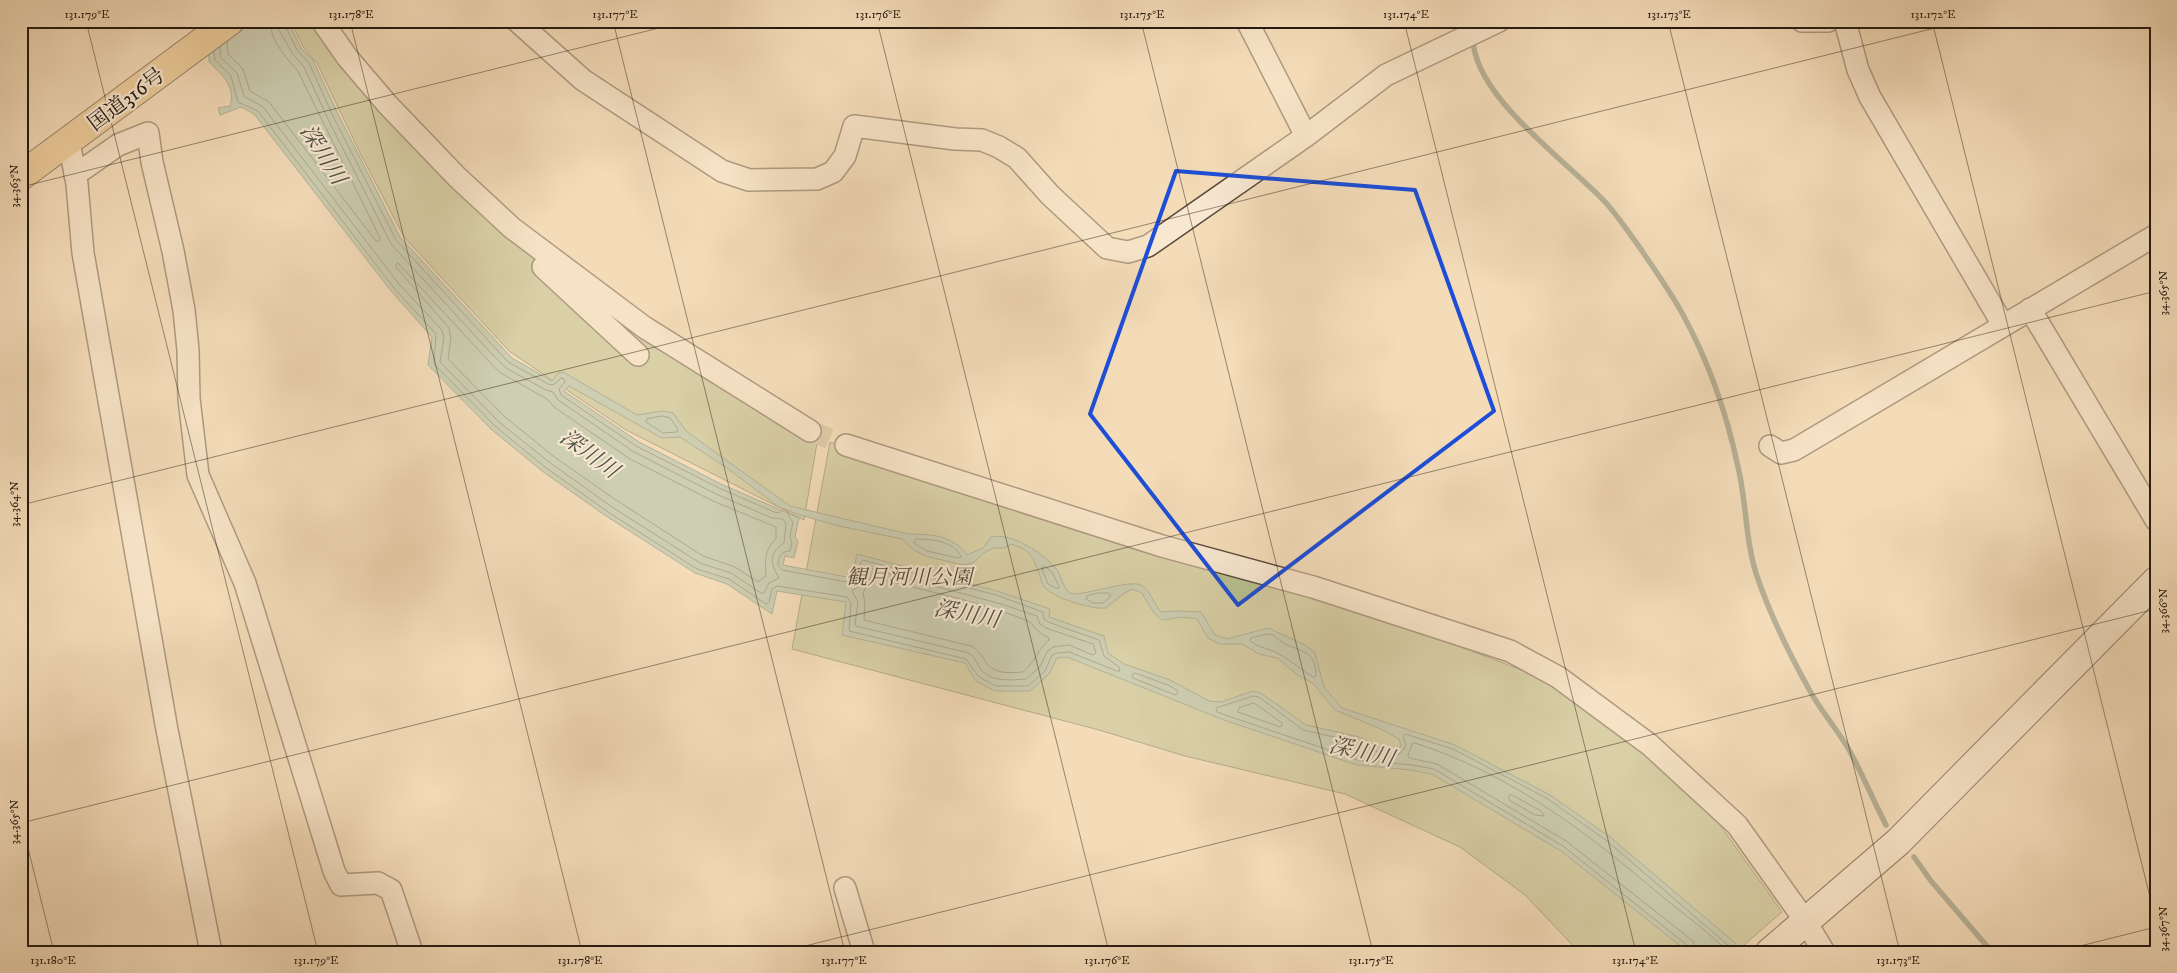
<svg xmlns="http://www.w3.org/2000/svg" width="2177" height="973" viewBox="0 0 2177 973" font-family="'IM FELL DW Pica','Noto Serif JP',serif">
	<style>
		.green { fill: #b8c191; stroke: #6e6d50 }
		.water { fill: #9dbca9; stroke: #6d7b6c; fill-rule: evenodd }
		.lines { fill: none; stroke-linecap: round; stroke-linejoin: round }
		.shore { stroke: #616a5c; stroke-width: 1 }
		.stream { stroke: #6d7b6c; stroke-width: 5.5 }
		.street-tunnel { stroke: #cbb597; stroke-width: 21; stroke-dasharray: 21 11; stroke-linecap: butt }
		.street-casing { stroke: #594a3a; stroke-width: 24 }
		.secondary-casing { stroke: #251910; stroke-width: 30 }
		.highway-casing { stroke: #251910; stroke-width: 30 }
		.street { stroke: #f8e8d2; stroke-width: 21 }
		.secondary { stroke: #f8e8d2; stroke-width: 28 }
		.highway { stroke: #eabe7c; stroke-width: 28 }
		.marked { fill: none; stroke: #1d4ed8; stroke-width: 4; stroke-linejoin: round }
		.ticks { fill: none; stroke: #251910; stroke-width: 1; stroke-opacity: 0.45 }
		.labels { text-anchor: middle; stroke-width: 4.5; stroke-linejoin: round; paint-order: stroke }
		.street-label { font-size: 21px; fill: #251910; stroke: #f8e8d2 }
		.park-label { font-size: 21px; font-style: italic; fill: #514b37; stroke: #f8e8d2 }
		.water-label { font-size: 22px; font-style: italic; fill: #4f5246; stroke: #f8e8d2 }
		.neatline { fill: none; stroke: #251910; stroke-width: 2 }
		.ticks-label { font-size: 12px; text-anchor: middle; fill: #251910 }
	</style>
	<rect width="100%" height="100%" fill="#f4dcb9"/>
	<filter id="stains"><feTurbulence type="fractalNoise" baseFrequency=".004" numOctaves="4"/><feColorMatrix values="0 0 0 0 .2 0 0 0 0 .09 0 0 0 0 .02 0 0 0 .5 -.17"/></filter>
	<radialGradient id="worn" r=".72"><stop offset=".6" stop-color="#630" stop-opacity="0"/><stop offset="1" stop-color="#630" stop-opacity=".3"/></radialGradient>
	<path class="green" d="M290 21H312L506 231 818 437 804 520 626 430 509 351 404 237 360 153 317 63 304 48Z
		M830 442 972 491 1351 605 1537 676 1646 753 1720 825 1782 912 1736 952H1579L1525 895 1460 847 1345 794 1185 756 1099 730 792 649Z"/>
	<path class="water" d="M207 21H288L301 48 313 60 338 114 400 237 512 358 552 381 558 373 563 372 637 415 663 411 673 413 686 431 790 506 908 534C931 534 952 535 967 555L983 548 991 537C1011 532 1045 554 1057 570 1062 577 1062 587 1070 593 1078 598 1129 579 1141 585 1151 591 1154 604 1161 612L1178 611 1201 612 1215 635 1227 639 1268 628 1305 645 1315 653 1324 687 1342 708 1455 745 1550 795 1610 837 1734 942 1742 952H1688L1561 851 1432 774 1411 770 1357 765 1224 720 1067 657 1057 658 1049 674 1030 691H995L976 681 965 663 842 635 846 602 777 591 772 614 727 584 695 573 606 516 542 471 492 430 428 365 432 337 391 291 254 114 241 107 220 115 218 108 230 106C236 86 222 75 209 62ZM569 386 662 438 680 437 727 468 779 507 800 515 839 526 902 539 914 550 925 556 963 565 973 563 985 552 994 548H1005L1011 544C1032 551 1032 556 1040 576 1041 580 1042 584 1044 587 1053 598 1093 610 1106 608L1123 594 1132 589 1142 593C1167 638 1160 611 1197 619L1208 638 1219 644H1242L1259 654 1277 658 1299 676 1313 683 1335 710 1381 729 1399 739 1401 746 1397 750 1389 752 1359 737 1306 725 1261 693 1253 691 1221 702 1209 701 1170 680 1124 664 1108 653 1104 636 1049 617 1050 609 997 591 857 554 852 578 783 565 785 556 794 558 798 541 795 537 799 518 721 484 639 442 564 391Z"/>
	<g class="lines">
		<path class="shore" d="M227 42 228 54 243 69 250 91 269 102 376 241H379L380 238 298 71C286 58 270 40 270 21
			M220 47V57L237 73 244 96 263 107 399 284 442 330 444 338 440 362 499 422 549 462 612 507 700 563 731 573 761 593H764L769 583 779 578C770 562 768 555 784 543L786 524 783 519 772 518 716 494 634 452 558 400 553 392 546 390 506 368 489 351 391 244 328 119 304 67 292 53 278 28 277 21
			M214 52 215 60 231 76 238 102 258 111 394 288 436 334 434 364 495 426 545 467 608 512 697 569 729 579 766 604 769 602 772 589 777 586 847 597 851 603 849 631 966 659 979 677 996 686H1028L1045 671 1052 655 1057 653 1069 652 1117 671H1120L1119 667 1104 656 1099 640 1048 622 1044 619 1043 612 996 595 863 560 861 562 856 580 852 583 782 570 778 565C779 555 780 552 790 551L792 543 790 537 793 522 789 517 787 511 784 509 779 513 774 512 719 488 636 446 561 395 559 389 565 382 564 379 561 378 555 384 550 385 508 362 396 240 333 116 309 63 297 50 283 21
			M398 263 499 372 547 399 554 407 630 459 713 501 776 527V539C764 550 765 561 766 576L758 582 735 567 703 556 616 500 553 456 504 416 448 359 451 338 449 328 396 267Z
			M662 416 670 418 678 429 677 432 663 433 646 422 647 419Z
			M916 539C931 539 955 541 961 557L958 558 927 551 914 543Z
			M1044 566 1052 572 1059 586 1058 589 1048 584 1042 569Z
			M868 568 1001 604 1037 616 1040 624 1046 628 1093 644 1096 653 1093 655 1069 645 1053 647 1047 652 1040 667 1026 679C1013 680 993 682 983 672 977 666 976 657 969 653L856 626 855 624 858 602 852 591 861 584 865 570Z
			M874 577C925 591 979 601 1028 621 1034 624 1035 632 1048 637L1049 640C1037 650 1036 661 1023 672 1012 673 995 674 988 665 982 658 980 650 971 646L864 620 865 603 863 593 871 578Z
			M1098 593H1109L1111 596 1103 603H1093L1086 599 1087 596Z
			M1268 634C1275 634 1276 638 1282 642 1299 652 1316 649 1316 676L1313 677C1301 670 1291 660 1279 654 1269 648 1259 648 1250 641L1251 638Z
			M1135 673 1168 685 1177 690 1178 693 1175 695 1133 678 1132 675Z
			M1254 703 1282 723V726L1280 727 1238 712 1239 708Z
			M1512 795 1541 811 1544 816 1535 815 1509 800V796Z
			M1691 952 1688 946 1563 846 1434 769 1412 765 1358 760 1225 715 1217 712 1216 708 1253 696 1259 697 1303 730 1357 742 1388 757 1399 754 1404 749 1406 745 1403 736 1405 734 1453 749 1548 799 1607 841 1736 952
			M1697 952 1693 941 1566 841 1437 764 1409 758 1408 755 1412 744 1415 743C1511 774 1588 833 1664 898 1685 915 1709 932 1728 952"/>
		<path class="stream" d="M1473 38C1473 97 1570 163 1607 204 1619 218 1630 234 1640 248 1654 269 1670 291 1682 313 1708 360 1727 415 1738 467 1747 504 1745 543 1758 579 1771 617 1790 655 1810 691 1821 711 1836 728 1848 748 1862 773 1873 800 1886 825
			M1914 857 1931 881 1992 952"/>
		<path class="street-tunnel" d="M810 431 846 445"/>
		<defs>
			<path id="street" d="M322 21 347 57 388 105 457 177 512 228 644 327 810 431
				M517 21 583 80 722 171 749 180 817 179 833 172 845 156 854 126 955 139 982 140 999 147 1017 158 1050 195 1107 248 1128 252 1148 246 1306 136 1386 75 1499 21
				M1247 21 1306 136
				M1802 21H1828
				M1845 21 1858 70 1870 97 2003 325
				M69 142 77 184 83 253 167 730 211 952
				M75 175 118 145 148 133 152 162 173 251 184 310 188 350 189 399 198 475 245 583 334 871 341 885 378 883 391 890 412 952
				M543 267 638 355
				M2030 309 2156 520
				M846 445 1162 546 1313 587 1510 651 1558 677 1650 745 1737 825 1806 922 1824 952
				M1770 446 1781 453 1794 450 2156 235
				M845 888 864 952"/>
			<path id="secondary" d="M1770 952 1898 842 2156 581"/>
			<path id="highway" d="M21 176 230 21"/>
		</defs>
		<use href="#street" class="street-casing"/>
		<use href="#secondary" class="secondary-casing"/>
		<use href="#highway" class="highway-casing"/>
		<use href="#street" class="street"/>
		<use href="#secondary" class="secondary"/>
		<use href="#highway" class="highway"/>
	</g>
	<path d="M0 0H2177V973H0ZM1176 171 1415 190 1494 411 1238 605 1090 414Z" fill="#f4dcb9" fill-opacity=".55" fill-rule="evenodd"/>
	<path class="marked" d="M1176 171 1415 190 1494 411 1238 605 1090 414Z"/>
	<path class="ticks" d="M86 21 318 952M350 21 582 952M613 21 845 952M877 21 1109 952M1141 21 1373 952M1404 21 1636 952M1668 21 1900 952M1932 21 2156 921M21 187 687 21M21 505 1963 21M21 820 54 952M21 823 2156 291M781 952 2156 609M2056 952 2156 927"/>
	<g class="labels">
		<g class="street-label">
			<text transform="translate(126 99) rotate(-37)" y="7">国道316号</text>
		</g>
		<g class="park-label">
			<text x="909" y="584">観月河川公園</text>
		</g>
		<g class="water-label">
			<text transform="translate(324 154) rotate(58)" y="8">深川川</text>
			<text transform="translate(590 453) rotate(36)" y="8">深川川</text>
			<text transform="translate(967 613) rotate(11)" y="8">深川川</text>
			<text transform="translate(1362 751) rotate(13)" y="8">深川川</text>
		</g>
	</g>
	<rect width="2177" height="973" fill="none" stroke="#f4dcb9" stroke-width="55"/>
	<rect x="28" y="28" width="2122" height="918" class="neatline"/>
	<g class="ticks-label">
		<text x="87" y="18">131.179°E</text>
		<text x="351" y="18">131.178°E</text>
		<text x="615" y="18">131.177°E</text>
		<text x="878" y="18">131.176°E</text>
		<text x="1142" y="18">131.175°E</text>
		<text x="1406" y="18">131.174°E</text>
		<text x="1669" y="18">131.173°E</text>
		<text x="1933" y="18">131.172°E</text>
		<text transform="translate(14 186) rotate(-90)" y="4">34.363°N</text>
		<text transform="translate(2163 293) rotate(-90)" y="4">34.365°N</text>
		<text transform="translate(14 504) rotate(-90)" y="4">34.364°N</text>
		<text transform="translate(2163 611) rotate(-90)" y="4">34.366°N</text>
		<text transform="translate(14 822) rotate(-90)" y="4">34.365°N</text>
		<text transform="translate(2163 929) rotate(-90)" y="4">34.367°N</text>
		<text x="53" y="964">131.180°E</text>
		<text x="316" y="964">131.179°E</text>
		<text x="580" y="964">131.178°E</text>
		<text x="844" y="964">131.177°E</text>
		<text x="1107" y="964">131.176°E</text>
		<text x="1371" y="964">131.175°E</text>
		<text x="1635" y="964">131.174°E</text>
		<text x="1898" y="964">131.173°E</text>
	</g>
	<rect width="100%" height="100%" filter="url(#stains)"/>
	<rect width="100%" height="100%" fill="url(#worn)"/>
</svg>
